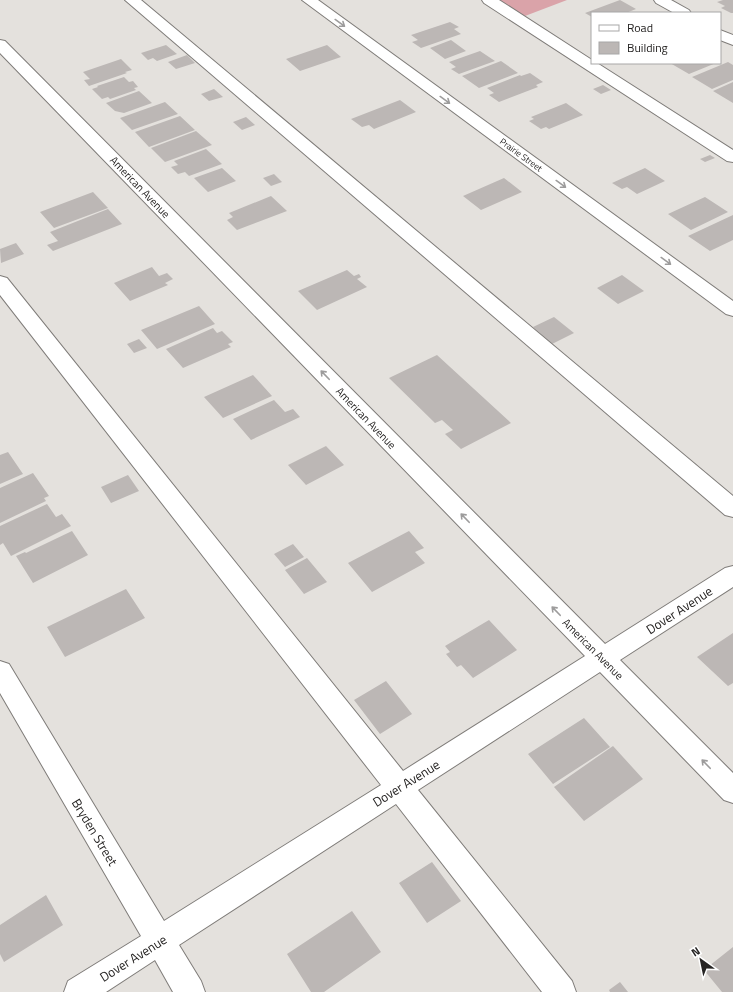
<svg xmlns="http://www.w3.org/2000/svg" width="733" height="992" viewBox="0 0 733 992" font-family="'Titillium Web',sans-serif">
	<style>
		.green { fill: #daa3a9 }
		.building { fill: #bcb7b5 }
		.lines { fill: none; stroke-linecap: round; stroke-linejoin: round }
		.minor-casing { stroke: #7f7c79; stroke-width: 2 }
		.minor { fill: #fff; fill-rule: evenodd }
		.oneway { stroke: #9d9c9c }
		.labels { text-anchor: middle; stroke-width: 4; stroke-linejoin: round; paint-order: stroke }
		.far-street-label { font-size: 9px; fill: #252322; stroke: #fff }
		.street-label { font-size: 11px; fill: #252322; stroke: #fff }
		.near-street-label { font-size: 13px; fill: #252322; stroke: #fff }
	</style>
	<rect width="100%" height="100%" fill="#e4e1dd"/>
	<path class="green" d="M499 0H567L525 16Z"/>
	<path class="building" d="M620 0 636 9 626 13H592V17L585 13Z
		M723 0H733V13H731L721 8 725 6 717 2Z
		M450 22 459 27 454 29 461 34 421 48 412 42 418 40 411 35Z
		M451 40 466 51 445 59 430 48Z
		M166 45 177 54 157 61 153 58 148 60 141 53Z
		M327 45 341 57 300 71 286 59Z
		M480 51 495 61 459 74 451 69 456 67 449 62Z
		M187 55 195 63 176 69 168 62Z
		M121 59 132 70 125 72 127 73 89 86 84 80 90 79 83 72Z
		M501 61 518 73 479 88 462 76Z
		M728 62 733 65V80L712 89 692 77Z
		M670 63H716L689 74Z
		M530 73 543 82 536 85 538 87 499 102 489 95 494 93 487 88 520 75 521 76Z
		M124 77 129 82 133 81 138 87 134 88 136 90 110 99 108 97 102 99 92 89 98 87 97 86Z
		M733 82V103L713 91Z
		M603 85 611 90 601 94 593 89Z
		M214 89 223 97 209 101 201 94Z
		M139 91 152 103 124 113 115 111 106 103Z
		M400 100 416 112 374 129 369 125 362 127 351 119Z
		M165 102 178 114 132 130 120 118Z
		M566 103 583 115 549 129 546 127 541 129 529 121 534 119 531 117Z
		M180 116 195 130 149 147 135 132Z
		M246 117 255 125 242 130 233 122Z
		M196 131 212 145 165 162 151 148Z
		M206 149 222 164 189 176 185 172 178 174 171 167 178 165 174 161Z
		M710 155 715 158 705 162 700 159Z
		M222 168 236 181 208 192 194 178Z
		M645 168 665 181 637 194 627 187 622 189 612 183Z
		M274 174 282 182 271 186 263 178Z
		M504 178 522 192 481 210 463 196Z
		M93 192 108 208 54 228 40 212Z
		M271 196 287 211 237 230 227 220 233 217 229 213Z
		M705 197 728 212 691 230 668 214Z
		M108 209 122 224 53 251 47 245 58 241 50 232Z
		M733 215V240L710 251 688 236Z
		M16 243 24 254 1 263 0 249Z
		M152 267 159 276 167 273 173 279 165 283 168 285 130 301 114 283Z
		M347 270 354 276 359 274 361 277 357 279 367 287 317 310 298 291Z
		M622 275 644 291 618 304 597 288Z
		M199 306 215 324 157 349 141 330Z
		M554 317 574 333 552 344 533 327Z
		M213 328 217 333 222 331 233 342 228 344 231 347 183 368 166 349Z
		M139 339 147 348 134 353 127 344Z
		M437 355 511 423 461 449 445 434 453 430 442 420 435 423 389 378Z
		M253 375 272 396 223 418 204 397Z
		M274 400 285 412 293 409 300 417 251 440 233 419Z
		M326 446 344 465 306 485 288 465Z
		M8 452 23 474 0 484V455Z
		M33 473 49 496 44 498 46 501 0 523V488Z
		M128 475 139 491 111 503 101 487Z
		M47 504 56 517 62 514 71 526 11 556 3 543 0 545V526Z
		M72 531 88 555 33 583 16 556 25 552 26 553Z
		M409 531 424 548 415 552 425 563 372 592 348 563Z
		M293 544 304 557 285 567 274 554Z
		M307 558 327 582 304 594 285 570Z
		M126 589 145 618 65 657 47 627Z
		M489 620 517 650 473 678 461 665 457 667 446 654 450 652 445 646Z
		M733 633V683L728 686 697 657Z
		M386 681 412 714 380 734 354 700Z
		M584 718 610 747 553 784 528 754Z
		M613 746 643 779 584 821 554 787Z
		M432 862 461 901 427 923 399 883Z
		M46 895 63 925 4 962 0 954V925Z
		M352 911 381 952 324 992H311L287 954Z
		M733 947V992H722L704 970Z
		M620 982 628 992H610L609 990Z"/>
	<g class="lines">
		<defs>
			<path id="minor" d="M125 0H141L733 496V517L725 515Z
				M302 0H318L733 301V316L726 314Z
				M482 0H499L592 60V63H597L733 150V162L727 161 484 3Z
				M654 0H671L689 10 691 13H674L656 3Z
				M720 30 733 35V45L720 40Z
				M0 40 5 41 605 644 725 568 733 566V587L620 660 733 773V803L724 800 600 672 418 790 572 981 576 992H542L396 804 179 945 201 981 205 992H173L155 960 106 992H64L68 981 141 936 0 693V661L9 664 164 921 381 785 0 295V276L7 278 403 771 585 656 0 53Z"/>
		</defs>
		<use href="#minor" class="minor-casing"/>
		<use href="#minor" class="minor"/>
	</g>
	<defs><path id="oneway-shaft" d="M-6 0H5M1.5-3L5.5 0L1.5 3" fill="none" stroke-width="1.6" stroke-linecap="round" stroke-linejoin="round"/></defs>
	<g class="oneway">
		<use href="#oneway-shaft" transform="translate(340 23) rotate(36)"/>
		<use href="#oneway-shaft" transform="translate(445 100) rotate(36)"/>
		<use href="#oneway-shaft" transform="translate(561 184) rotate(36)"/>
		<use href="#oneway-shaft" transform="translate(666 261) rotate(36)"/>
		<use href="#oneway-shaft" transform="translate(325 375) rotate(-134)"/>
		<use href="#oneway-shaft" transform="translate(465 518) rotate(-134)"/>
		<use href="#oneway-shaft" transform="translate(556 611) rotate(-134)"/>
		<use href="#oneway-shaft" transform="translate(706 764) rotate(-134)"/>
	</g>
	<g class="labels">
		<g class="far-street-label">
			<text transform="translate(521 155) rotate(36)" y="3">Prairie Street</text>
		</g>
		<g class="street-label">
			<text transform="translate(140 187) rotate(46)" y="4">American Avenue</text>
			<text transform="translate(366 418) rotate(46)" y="4">American Avenue</text>
			<text transform="translate(593 649) rotate(45)" y="4">American Avenue</text>
		</g>
		<g class="near-street-label">
			<text transform="translate(679 610) rotate(-33)" y="5">Dover Avenue</text>
			<text transform="translate(406 783) rotate(-32)" y="5">Dover Avenue</text>
			<text transform="translate(95 832) rotate(59)" y="5">Bryden Street</text>
			<text transform="translate(133 958) rotate(-32)" y="5">Dover Avenue</text>
		</g>
	</g>
	<rect x="591" y="12" width="130" height="52" fill="#ffffff" stroke="#a8a7a7"/>
	<rect x="599" y="25" width="20" height="6" fill="#ffffff" stroke="#a8a7a7"/>
	<text x="627" y="32" font-size="12" fill="#252322">Road</text>
	<rect x="599" y="42" width="20" height="12" fill="#bcb7b5" stroke="#a8a7a7"/>
	<text x="627" y="52" font-size="12" fill="#252322">Building</text>
	<g transform="translate(701 960) rotate(327)" stroke="#ffffff" stroke-width="3" paint-order="stroke">
	<path d="M0-3L7 15L0 10L-7 15Z" fill="#252322"/>
	<text y="-6" font-size="11" font-weight="bold" text-anchor="middle" fill="#252322">N</text>
	</g>
</svg>
